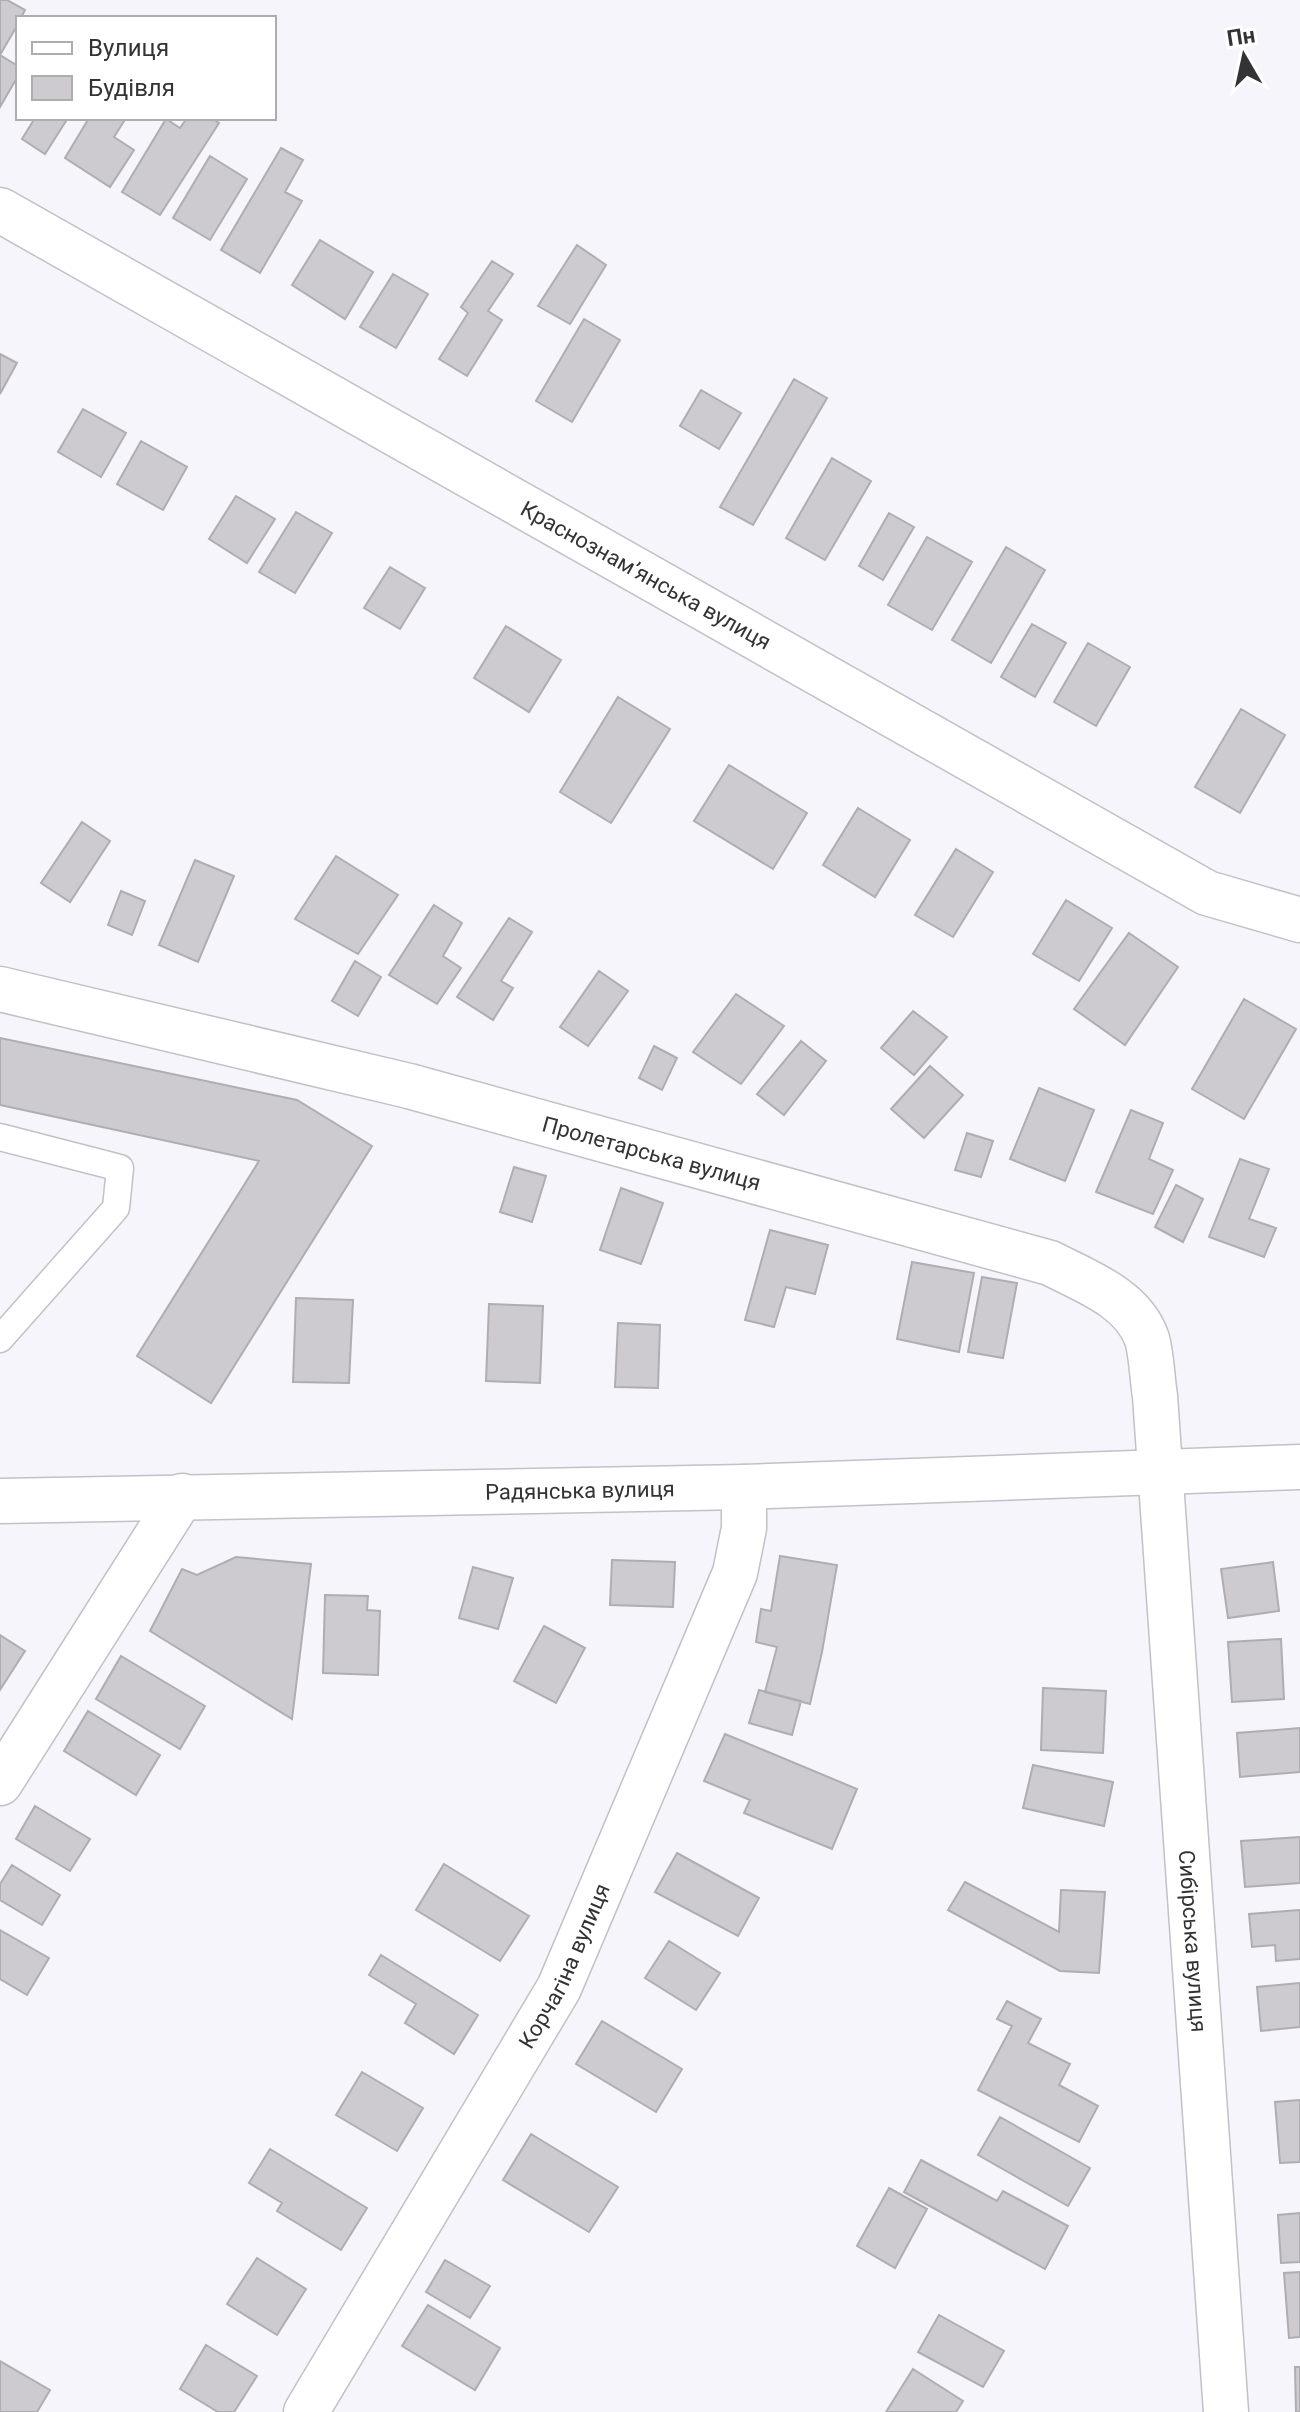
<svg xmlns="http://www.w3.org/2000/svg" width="1300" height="2412" viewBox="0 0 1300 2412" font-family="Roboto,sans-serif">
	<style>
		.building { fill: #cecbd0; stroke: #afadb2; stroke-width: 2 }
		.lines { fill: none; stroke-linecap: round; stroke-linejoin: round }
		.service-casing { stroke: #c1c1c7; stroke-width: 29 }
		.minor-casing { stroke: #c1c1c7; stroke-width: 47 }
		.tertiary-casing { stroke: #c1c1c7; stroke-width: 47 }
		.service { stroke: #fff; stroke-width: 26 }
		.minor { stroke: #fff; stroke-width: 44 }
		.tertiary { stroke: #fff; stroke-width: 44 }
		.labels { text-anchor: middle; stroke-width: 6; stroke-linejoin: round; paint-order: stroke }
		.street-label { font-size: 22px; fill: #333335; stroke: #fff }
	</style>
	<rect width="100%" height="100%" fill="#f5f5fb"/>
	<path class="building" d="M0 0H7L25 10 21 18H18V24L0 55 18 66V76L0 107Z
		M35 118H62L66 121 45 154 22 139Z
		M89 118H126L114 137 134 150 110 187 65 158Z
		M187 118H212L219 123 160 215 122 192 166 119 180 128Z
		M281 148 303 160 285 192 302 201 260 273 221 250Z
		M210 156 247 179 210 240 173 218Z
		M320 240 373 272 345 319 292 285Z
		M577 245 606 265 570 324 538 306Z
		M492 261 513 274 488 311 502 320 467 376 439 359 468 313 461 307Z
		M393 274 428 294 396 348 360 327Z
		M584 319 620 340 572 422 536 401Z
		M0 354 17 363 0 394Z
		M794 379 827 398 753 525 720 507Z
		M701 390 741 413 719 449 680 426Z
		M83 409 126 433 101 477 58 452Z
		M141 441 187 467 163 510 117 484Z
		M832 458 871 481 825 560 786 538Z
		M236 496 275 519 247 563 209 539Z
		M296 512 332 533 295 593 259 572Z
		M889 513 914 527 883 580 859 566Z
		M927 537 972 562 932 630 888 605Z
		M1006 547 1045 570 991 663 952 640Z
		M390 567 425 588 400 629 364 608Z
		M1032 624 1066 643 1035 697 1001 677Z
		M506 626 561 660 529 712 474 678Z
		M1088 643 1130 667 1096 726 1054 702Z
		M618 697 670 729 611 823 560 792Z
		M1241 709 1285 735 1240 813 1195 787Z
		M729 765 807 813 773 869 694 821Z
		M858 808 910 840 875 897 823 865Z
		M82 822 110 841 70 902 41 883Z
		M956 849 993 872 953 937 915 915Z
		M336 856 398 895 358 954 295 919Z
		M195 860 234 876 198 962 159 945Z
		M121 891 145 901 132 935 108 925Z
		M1066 900 1112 928 1079 981 1033 954Z
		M434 905 462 923 443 956 461 968 437 1004 389 975Z
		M509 918 532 932 501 981 513 988 493 1020 457 997Z
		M1129 933 1178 967 1125 1045 1074 1009Z
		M355 961 381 977 358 1016 332 1001Z
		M599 971 628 991 588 1046 560 1027Z
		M736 994 784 1026 741 1084 693 1052Z
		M1244 999 1296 1029 1244 1119 1192 1089Z
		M913 1011 947 1037 914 1075 881 1048Z
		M0 1038 297 1100 372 1146 211 1403 137 1356 259 1161 0 1105Z
		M801 1041 826 1061 784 1115 757 1094Z
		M654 1046 677 1058 662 1090 639 1078Z
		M930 1066 963 1095 924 1138 891 1109Z
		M1039 1088 1094 1110 1065 1181 1010 1159Z
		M1131 1110 1163 1123 1149 1159 1173 1170 1153 1214 1096 1192Z
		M967 1133 993 1141 981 1177 955 1170Z
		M1240 1159 1269 1169 1249 1219 1276 1228 1264 1257 1209 1237Z
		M514 1167 546 1176 532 1222 500 1212Z
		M1176 1185 1203 1199 1183 1242 1155 1227Z
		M621 1188 663 1203 641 1264 600 1250Z
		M770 1230 828 1245 815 1294 786 1287 774 1327 745 1320Z
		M912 1262 974 1273 959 1352 897 1339Z
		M982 1277 1017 1283 1003 1358 968 1352Z
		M296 1298 353 1300 349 1383 293 1382Z
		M489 1304 543 1306 540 1383 486 1381Z
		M618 1323 660 1325 658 1388 615 1387Z
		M780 1556 837 1565 822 1652 810 1704 765 1692 777 1647 756 1642 761 1609 771 1611Z
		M236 1557 311 1564 292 1719 150 1631 182 1569 197 1575Z
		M612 1560 675 1562 673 1607 610 1605Z
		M1273 1562 1279 1611 1228 1618 1221 1569Z
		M473 1567 513 1578 498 1629 459 1618Z
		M325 1595 368 1596 367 1610 380 1611 378 1675 323 1673Z
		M544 1626 585 1648 556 1703 514 1681Z
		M0 1635 25 1651 0 1690Z
		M1281 1639 1284 1699 1232 1702 1228 1642Z
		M121 1656 205 1706 180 1749 96 1699Z
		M1043 1688 1106 1691 1103 1753 1041 1750Z
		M759 1690 801 1701 792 1735 749 1723Z
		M88 1711 160 1755 136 1795 64 1751Z
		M1300 1728V1772L1240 1777 1237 1733Z
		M725 1734 857 1789 832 1849 744 1813 750 1800 704 1781Z
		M1033 1765 1113 1782 1104 1826 1023 1808Z
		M35 1806 90 1839 70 1871 16 1839Z
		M1300 1837V1883L1245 1887 1241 1841Z
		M677 1853 759 1898 738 1936 655 1892Z
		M444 1864 529 1916 500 1961 416 1910Z
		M12 1865 60 1895 42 1925 0 1900V1884Z
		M965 1882 1059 1932 1061 1890 1105 1892 1099 1973 1060 1971 948 1910Z
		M1300 1910V1959L1276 1961 1275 1945 1252 1947 1249 1914Z
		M0 1930 49 1958 27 1995 0 1979Z
		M669 1941 720 1973 696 2010 645 1978Z
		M381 1955 478 2015 454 2054 405 2023 416 2004 369 1975Z
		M1300 1983V2027L1261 2031 1257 1987Z
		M1007 2001 1041 2019 1028 2043 1070 2064 1059 2085 1098 2106 1079 2142 978 2090 1012 2026 997 2019Z
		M602 2021 682 2069 656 2112 576 2064Z
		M362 2072 423 2108 397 2151 336 2115Z
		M1300 2100V2162L1280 2163 1275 2102Z
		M1000 2117 1090 2168 1068 2206 978 2155Z
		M531 2134 618 2187 589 2232 503 2180Z
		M270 2149 367 2208 341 2250 277 2211 282 2203 249 2183Z
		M921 2160 997 2201 1003 2191 1068 2226 1045 2269 904 2192Z
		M889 2188 927 2209 895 2268 857 2246Z
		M1300 2213V2262L1281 2263 1278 2215Z
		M257 2258 306 2289 277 2335 227 2304Z
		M445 2260 490 2286 470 2318 426 2292Z
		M1300 2272V2337L1289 2338 1284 2273Z
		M428 2305 500 2348 475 2390 402 2346Z
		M939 2315 1004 2351 983 2387 918 2352Z
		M206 2345 257 2376 234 2412H218L180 2389Z
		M0 2361 50 2390 37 2412H0Z
		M1295 2367H1300V2412H1296Z
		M913 2369 963 2401 956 2412H886Z"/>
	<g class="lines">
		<defs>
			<path id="service" d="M0 1137 120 1168 116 1208 0 1339"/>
			<g id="minor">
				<path id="s1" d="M0 989 409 1086 1050 1263C1085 1281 1133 1298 1147 1339 1152 1357 1152 1378 1155 1396L1226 2412"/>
				<path id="s2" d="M306 2412 559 1988 735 1573 744 1528V1487"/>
			</g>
			<g id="tertiary">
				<path d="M0 210 1207 893 1300 920"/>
				<path id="s3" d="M0 1501 744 1487 1300 1467"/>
				<path d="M0 1783 182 1496"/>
			</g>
		</defs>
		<use href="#service" class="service-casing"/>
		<use href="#minor" class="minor-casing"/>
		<use href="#tertiary" class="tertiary-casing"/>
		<use href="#service" class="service"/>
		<use href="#minor" class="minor"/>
		<use href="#tertiary" class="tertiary"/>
	</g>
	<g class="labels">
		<g class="street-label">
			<text transform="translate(646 575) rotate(29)" y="8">Краснознамʼянська вулиця</text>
			<text dy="8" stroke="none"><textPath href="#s1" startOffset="672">Пролетарська вулиця</textPath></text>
			<text dy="8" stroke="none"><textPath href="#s3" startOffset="580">Радянська вулиця</textPath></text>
			<text dy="8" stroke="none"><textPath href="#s1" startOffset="1816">Сибірська вулиця</textPath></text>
			<text dy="8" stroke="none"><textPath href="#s2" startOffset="516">Корчагіна вулиця</textPath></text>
		</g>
	</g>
	<rect x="16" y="16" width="260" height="104" fill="#ffffff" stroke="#adadae" stroke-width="2"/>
	<rect x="32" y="42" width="40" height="12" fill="#ffffff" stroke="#adadae" stroke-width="2"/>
	<text x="88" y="56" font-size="24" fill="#333335">Вулиця</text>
	<rect x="32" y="76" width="40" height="24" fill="#cecbd0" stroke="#adadae" stroke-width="2"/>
	<text x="88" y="96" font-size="24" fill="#333335">Будівля</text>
	<g transform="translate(1244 56) rotate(351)" stroke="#ffffff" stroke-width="6" paint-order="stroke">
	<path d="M0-6L14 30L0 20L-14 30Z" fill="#333335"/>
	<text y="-12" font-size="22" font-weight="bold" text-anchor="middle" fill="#333335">Пн</text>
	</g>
</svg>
